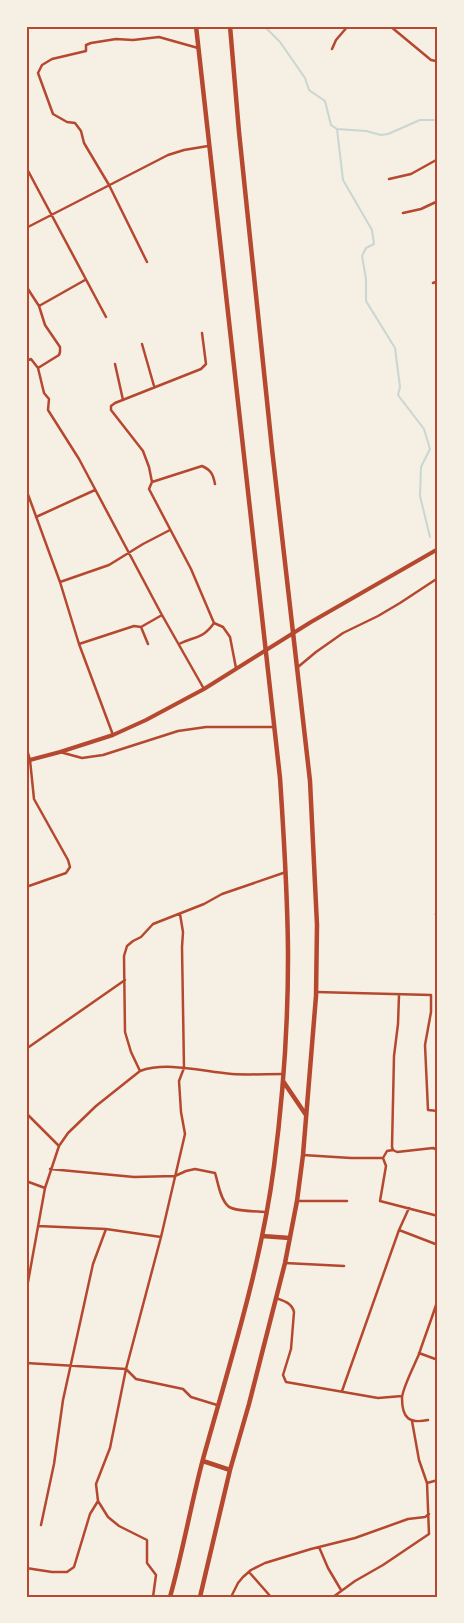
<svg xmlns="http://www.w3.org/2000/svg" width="464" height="1623" viewBox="0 0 464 1623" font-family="'Golos Text',sans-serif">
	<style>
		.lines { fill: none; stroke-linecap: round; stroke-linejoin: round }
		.stream { stroke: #c9d6d2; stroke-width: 2 }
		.minor { stroke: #b5482f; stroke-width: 2.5 }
		.secondary { stroke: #b5482f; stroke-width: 4 }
		.motorway { stroke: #b5482f; stroke-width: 4.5 }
		.neatline { fill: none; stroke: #b5482f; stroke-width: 2 }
	</style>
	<rect width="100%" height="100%" fill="#f6efe4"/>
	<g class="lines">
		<path class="stream" d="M264 26 280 42 305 78 309 90 325 101 331 125 337 129 366 131 381 135 388 134 420 120H438
			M337 129 343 180 372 230 374 244 366 248 362 256 366 279V301L395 348 400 387 398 395 424 429 430 449 421 467 420 496 430 537"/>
		<path class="minor" d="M390 26 431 60 436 61 438 59
			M332 49 336 40 348 26
			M26 167 106 317
			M389 179 411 174 438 159
			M403 213 421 209 438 201
			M26 228 168 155 184 150 208 146
			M147 262 109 185 84 143 81 131 75 123 67 122 53 114 38 73 42 65 52 59 86 51V45L91 43 116 39 133 40 159 37 198 48
			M433 283 438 281
			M26 286 39 306 45 325 60 347V352L59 355 38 368 31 359 26 361
			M39 306 85 280
			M202 333 206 364 201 369 115 403 111 406V410L143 451 149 467 152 482 149 489 191 569 214 623 223 627 230 637 236 668
			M142 344 154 386
			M115 364 123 400
			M38 368 44 393 49 399 48 410 79 459 163 617
			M152 482 202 466C211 470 213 474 215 484
			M26 489 60 582 79 644 113 735
			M36 517 95 490
			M60 582 109 565 143 544 170 530
			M141 627 148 644
			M79 644 134 626 141 627 162 615 204 689
			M179 644C195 636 203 639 214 623
			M298 667 316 652 343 633 378 616 400 603 438 578
			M26 746 30 760 34 799 68 860 70 867 66 873 26 887
			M60 752 82 758 103 755 178 731 206 727H273
			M436 914 438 916
			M316 992 431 995V1012L425 1045 428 1110 438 1111
			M26 1049 125 980
			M140 1071 131 1052 125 1032 124 956 127 946 133 941 141 937 153 924 204 904 222 894 286 872
			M26 1113 59 1146
			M393 1150 392 1147 394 1056 398 1024 399 995
			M303 1155 351 1158H383L387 1151 393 1150 397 1152 433 1148 438 1150
			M383 1158 386 1166 380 1201 438 1216
			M50 1169 134 1177 175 1176 186 1171 195 1169 215 1173C218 1182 220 1199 228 1206 234 1212 258 1211 267 1212
			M26 1181 45 1188
			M297 1201H347
			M38 1226 106 1229 161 1237
			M399 1230 438 1245
			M285 1263 344 1266
			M26 1293 45 1188 59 1146 68 1133 96 1106 140 1071C168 1061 204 1072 232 1074 249 1075 266 1074 283 1074
			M276 1298C284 1301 292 1303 294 1312L291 1349 283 1375 286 1382 378 1398 402 1396
			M419 1353 438 1360
			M26 1363 126 1369 136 1379 183 1389 191 1397 217 1405
			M342 1391 399 1230 409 1208
			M428 1420C409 1424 402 1418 402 1398 402 1389 415 1364 419 1354 425 1336 432 1318 438 1299
			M427 1483 438 1480
			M98 1501 108 1517 119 1526 147 1540V1563L156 1575 153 1597
			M41 1525 54 1464 63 1400 93 1264 106 1229
			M319 1547 328 1568 341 1590
			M26 1568 52 1572H67L74 1567 90 1514 98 1501 96 1484 110 1448 126 1369 161 1237 185 1134 181 1112 179 1081 184 1068 182 947 183 932 180 914
			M249 1572 271 1597
			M231 1597 238 1583 243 1577 251 1570 265 1563 311 1549 355 1538 408 1519 425 1517 429 1514
			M333 1597 355 1581 383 1565 429 1534 427 1483 419 1460 412 1421"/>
		<path class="secondary" d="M26 761 60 752 113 735 146 720 204 689 311 622 438 549"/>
		<path class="motorway" d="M283 1081 306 1115
			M262 1236 290 1238
			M203 1461 230 1470
			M170 1597C183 1551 191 1504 203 1459 230 1362 261 1266 274 1166 283 1097 288 1028 288 958 288 898 284 838 280 778L196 26
			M200 1597 230 1470 249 1404 285 1263 297 1201 303 1155 316 996 317 925 310 781 272 449 239 132 230 26"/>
	</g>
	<rect width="464" height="1623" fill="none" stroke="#f6efe4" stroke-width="55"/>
	<rect x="28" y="28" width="408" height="1568" class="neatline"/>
</svg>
